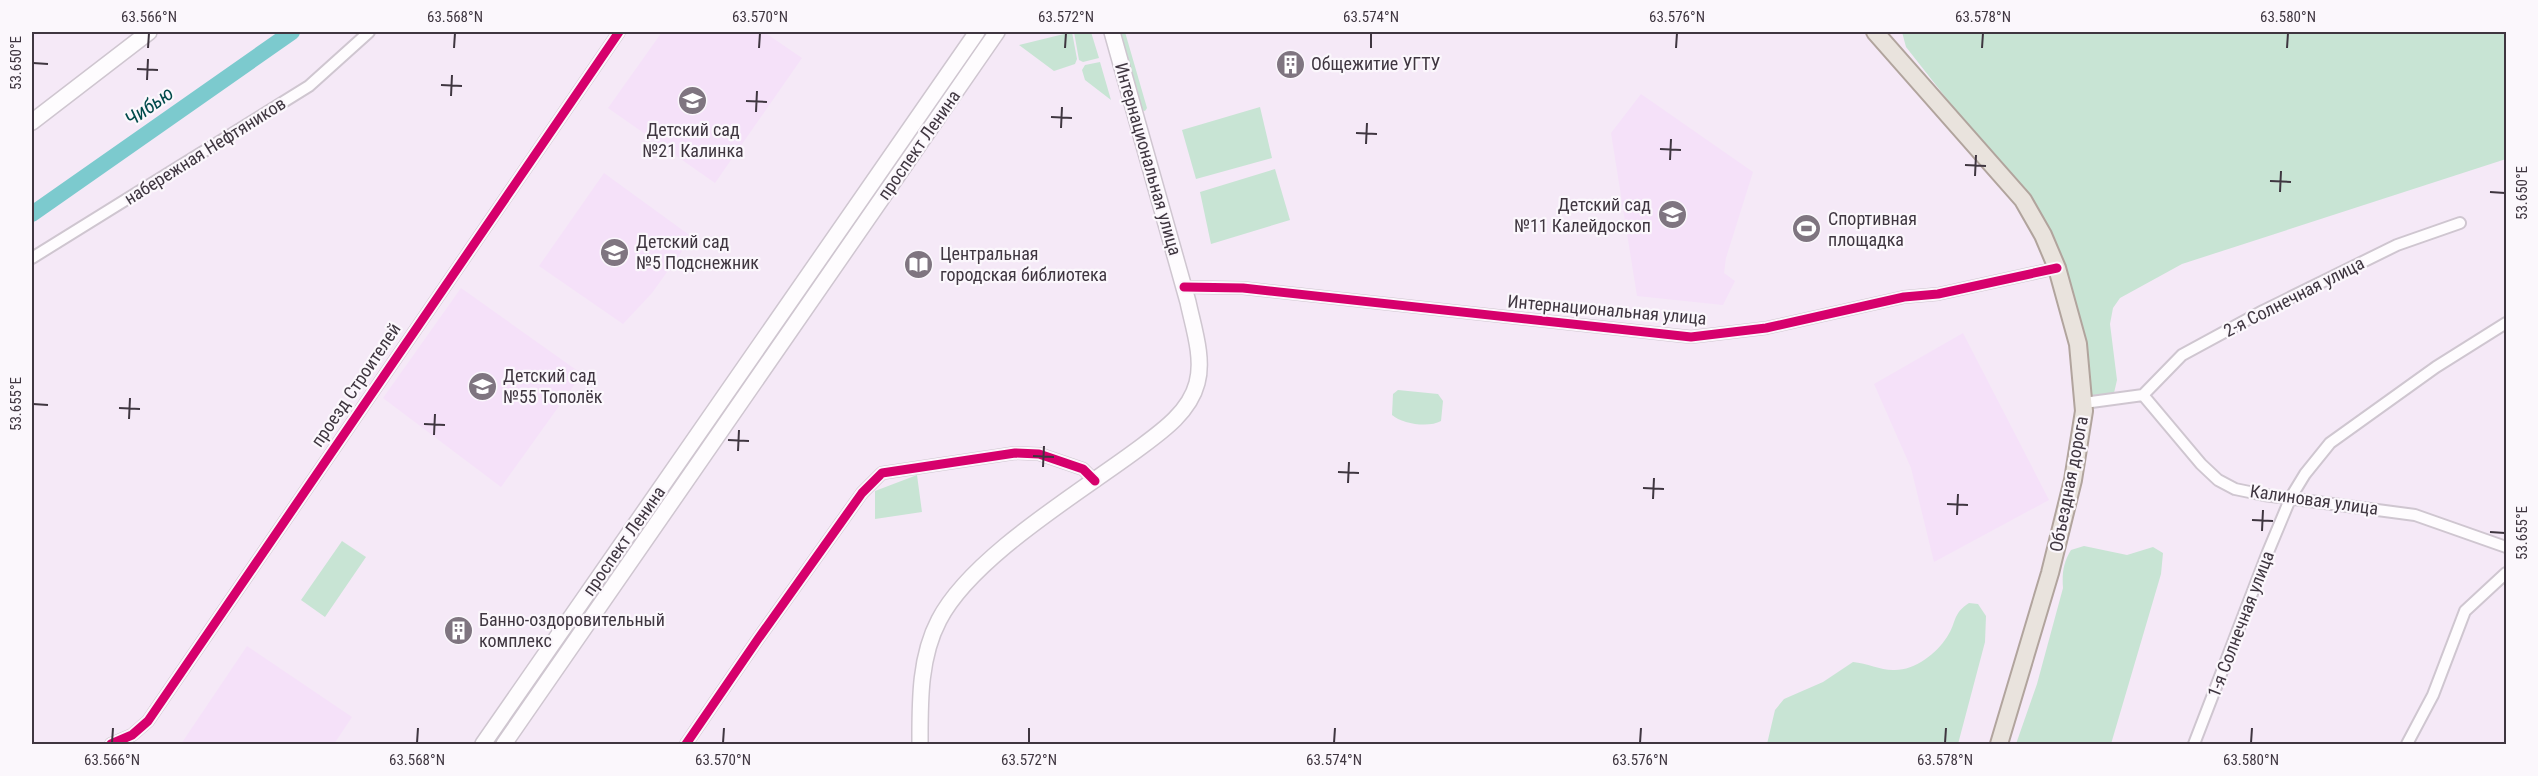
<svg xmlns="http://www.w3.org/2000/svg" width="2538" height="776" viewBox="0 0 2538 776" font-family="'Roboto Condensed',sans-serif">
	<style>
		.built { fill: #f5e1f9 }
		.green { fill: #c8e4d4 }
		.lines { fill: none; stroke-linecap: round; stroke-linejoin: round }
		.river { stroke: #7ccace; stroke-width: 16 }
		.minor-casing { stroke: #cfc6d0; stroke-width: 14 }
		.secondary-casing { stroke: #cfc6d0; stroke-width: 18 }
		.primary-casing { stroke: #b1a49d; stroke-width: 20 }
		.minor { stroke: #fefcfe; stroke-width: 10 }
		.secondary { stroke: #fefcfe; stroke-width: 15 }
		.primary { stroke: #e9e3dd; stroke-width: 16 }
		.cycleway-casing { stroke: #fbf7fc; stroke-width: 13 }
		.cycleway { stroke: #d6006c; stroke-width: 9 }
		.ticks { fill: none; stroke: #3f3640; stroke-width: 2 }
		.labels { text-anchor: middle; stroke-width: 4.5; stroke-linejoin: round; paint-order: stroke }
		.poi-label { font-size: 18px; fill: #3f3640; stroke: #fbf7fc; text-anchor: start }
		.street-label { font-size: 18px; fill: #3f3640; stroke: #fbf7fc }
		.water-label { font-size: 20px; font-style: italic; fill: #004a4b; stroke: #fbf7fc }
		.neatline { fill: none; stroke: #3f3640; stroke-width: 2 }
		.ticks-label { font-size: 15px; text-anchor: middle; fill: #3f3640 }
	</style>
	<rect width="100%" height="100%" fill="#f5e9f7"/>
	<path class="built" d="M662 32H764L802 58 715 183 608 108Z
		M1641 94 1753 172 1726 258 1724 273 1735 281 1723 305 1637 296 1611 133Z
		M604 173 692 237 652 293 623 324 539 266Z
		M461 288 582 374 501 487 383 398Z
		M1963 333 2049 500 1934 562 1911 468 1874 384Z
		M247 646 352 717 334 744H181Z"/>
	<path class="green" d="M1072 32 1077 59 1075 64 1054 71 1019 45Z
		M1074 32H1091L1099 58 1083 62 1079 60Z
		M1118 32H1125L1147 108 1145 111 1141 110Z
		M1902 32H2506V159L2182 264 2120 298 2113 308 2110 324 2117 380 2114 393 2094 397 2090 393 2077 305 2061 259 2020 192 1906 47Z
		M1100 62 1111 100 1085 80 1082 70 1085 65Z
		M1260 107 1272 158 1196 179 1182 130Z
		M918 127 923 130 788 326H784L782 323Z
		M1275 169 1290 220 1211 244 1200 192Z
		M764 351H767L650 524 646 521Z
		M1398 390 1438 394 1443 401 1441 421C1429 428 1402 424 1392 415L1393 394Z
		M917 475 922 512 875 519V491Z
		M342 541 366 557 325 617 301 600Z
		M2084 546 2127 555 2153 547 2163 553 2161 574 2111 744H2016L2037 684 2063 588C2062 574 2063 563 2071 550Z
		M1969 603 1978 604 1986 616 1985 642 1958 744H1767L1775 710 1784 699 1823 682 1853 662C1867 663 1880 670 1893 670 1914 671 1936 654 1947 637 1957 622 1952 614 1969 603Z"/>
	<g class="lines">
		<path class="river" d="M32 214 292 32"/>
		<defs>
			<path id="minor" d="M32 258 309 86 369 32
				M1184 287 1243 288 1691 337 1766 328 1904 297 1938 294 2057 268
				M2143 395 2182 355 2263 311 2397 245 2460 223
				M2084 403 2143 395 2201 464 2218 480 2235 489 2264 495 2415 515 2506 547
				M111 744 132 735 148 721 619 32
				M686 744 758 639 862 493 882 473 1015 453 1039 454 1083 469 1095 481
				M2194 744 2268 552 2291 497 2305 474 2330 443 2436 367 2506 323
				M2407 744 2433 695 2465 611 2506 573"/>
			<path id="secondary" d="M32 122 149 32
				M483 744 977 32
				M504 744 997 32
				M920 744C920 703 919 658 939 620 971 558 1077 494 1134 452 1158 434 1189 414 1197 383 1204 358 1193 326 1188 302L1112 32"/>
			<path id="primary" d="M1875 32 2023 200 2043 235 2057 268 2078 344 2084 411 2073 480 2050 573 1999 744"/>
		</defs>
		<use href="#minor" class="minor-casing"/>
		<use href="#secondary" class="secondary-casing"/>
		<use href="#primary" class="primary-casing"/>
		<use href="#minor" class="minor"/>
		<use href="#secondary" class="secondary"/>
		<use href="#primary" class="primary"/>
		<defs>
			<path id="cycleway" d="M1184 287 1243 288 1691 337 1766 328 1904 297 1938 294 2057 268
				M111 744 132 735 148 721 619 32
				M686 744 758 639 862 493 882 473 1015 453 1039 454 1083 469 1095 481"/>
		</defs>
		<use href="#cycleway" class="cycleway-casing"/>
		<use href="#cycleway" class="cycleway"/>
	</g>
	<path class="ticks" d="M148 48 149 33M454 48 455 33M759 48 760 33M1065 48 1066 33M1371 48V33M1676 48 1677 33M1982 48 1983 33M2287 48 2288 33M33 63 48 64M137 69 158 70M147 80 148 59M441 85 462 86M451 96 452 75M746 101 767 102M756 112 757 91M1051 117 1072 118M1061 128 1062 107M1356 133 1377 134M1366 144 1367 123M1660 149 1681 150M1670 160 1671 139M1965 165 1986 166M1975 176 1976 155M2270 181 2291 182M2280 192 2281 171M2490 192 2505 193M33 404 48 405M119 408 140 409M129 419 130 398M424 424 445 425M434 435 435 414M728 440 749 441M738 451 739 430M1033 456 1054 457M1043 467 1044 446M1338 472 1359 473M1348 483 1349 462M1643 488 1664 489M1653 499 1654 478M1947 504 1968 505M1957 515 1958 494M2252 520 2273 521M2262 531 2263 510M2490 532 2505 533M112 743 113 728M417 743 418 728M723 743 724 728M1029 743V728M1334 743 1335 728M1640 743 1641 728M1945 743 1946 728M2251 743 2252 728"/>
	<defs>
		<symbol id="building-disc" viewBox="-11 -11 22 22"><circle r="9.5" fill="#7f7580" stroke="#fbf7fc"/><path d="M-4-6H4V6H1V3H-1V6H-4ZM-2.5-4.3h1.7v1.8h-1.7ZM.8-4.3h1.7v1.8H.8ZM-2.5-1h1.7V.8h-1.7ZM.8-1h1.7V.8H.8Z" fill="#fff"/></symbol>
		<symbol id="school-disc" viewBox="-11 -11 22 22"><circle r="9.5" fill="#7f7580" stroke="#fbf7fc"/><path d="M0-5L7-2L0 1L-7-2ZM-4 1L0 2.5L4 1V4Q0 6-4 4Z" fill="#fff"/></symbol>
		<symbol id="stadium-disc" viewBox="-11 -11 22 22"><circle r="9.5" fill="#7f7580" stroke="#fbf7fc"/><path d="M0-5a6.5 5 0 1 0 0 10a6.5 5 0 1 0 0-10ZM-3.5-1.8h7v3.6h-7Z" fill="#fff"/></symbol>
		<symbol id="library-disc" viewBox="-11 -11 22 22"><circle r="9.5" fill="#7f7580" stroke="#fbf7fc"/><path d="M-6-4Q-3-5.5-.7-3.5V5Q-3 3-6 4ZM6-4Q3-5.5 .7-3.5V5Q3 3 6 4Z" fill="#fff"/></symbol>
	</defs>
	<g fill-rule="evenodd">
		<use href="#building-disc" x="1274" y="48" width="33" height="33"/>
		<use href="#school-disc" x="676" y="84" width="33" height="33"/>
		<use href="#school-disc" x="1656" y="198" width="33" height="33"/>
		<use href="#stadium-disc" x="1790" y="212" width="33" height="33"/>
		<use href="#school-disc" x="598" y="236" width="33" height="33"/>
		<use href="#library-disc" x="902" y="248" width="33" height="33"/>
		<use href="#school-disc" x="466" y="370" width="33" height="33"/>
		<use href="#building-disc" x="442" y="614" width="33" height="33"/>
	</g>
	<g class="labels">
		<g class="poi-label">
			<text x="1311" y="70">Общежитие УГТУ</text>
			<text x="693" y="136" text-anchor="middle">Детский сад<tspan x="693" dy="21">№21 Калинка</tspan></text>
			<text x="1651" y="211" text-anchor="end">Детский сад<tspan x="1651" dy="21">№11 Калейдоскоп</tspan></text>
			<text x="1828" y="225">Спортивная<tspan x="1828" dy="21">площадка</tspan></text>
			<text x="636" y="248">Детский сад<tspan x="636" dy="21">№5 Подснежник</tspan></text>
			<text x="940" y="260">Центральная<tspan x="940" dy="21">городская библиотека</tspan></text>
			<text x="503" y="382">Детский сад<tspan x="503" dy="21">№55 Тополёк</tspan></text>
			<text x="479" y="626">Банно-оздоровительный<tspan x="479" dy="21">комплекс</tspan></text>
		</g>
		<g class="street-label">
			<text transform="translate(919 145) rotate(-55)" y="6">проспект Ленина</text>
			<text transform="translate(205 151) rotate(-32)" y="6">набережная Нефтяников</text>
			<text transform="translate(1148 159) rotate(74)" y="6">Интернациональная улица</text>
			<text transform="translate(2294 297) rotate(-27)" y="6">2-я Солнечная улица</text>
			<text transform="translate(1607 310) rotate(5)" y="6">Интернациональная улица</text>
			<text transform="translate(356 385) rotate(-56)" y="6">проезд Строителей</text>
			<text transform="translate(2069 484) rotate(-79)" y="6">Объездная дорога</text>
			<text transform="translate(2314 500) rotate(8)" y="6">Калиновая улица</text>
			<text transform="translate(624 541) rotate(-55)" y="6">проспект Ленина</text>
			<text transform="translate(2241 624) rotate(-69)" y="6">1-я Солнечная улица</text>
		</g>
		<g class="water-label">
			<text transform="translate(149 106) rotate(-35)" y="7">Чибью</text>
		</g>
	</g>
	<rect width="2538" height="776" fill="none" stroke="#fbf7fc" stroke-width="66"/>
	<rect x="33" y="33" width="2472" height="710" class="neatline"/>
	<g class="ticks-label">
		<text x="149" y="22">63.566°N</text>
		<text x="455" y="22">63.568°N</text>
		<text x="760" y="22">63.570°N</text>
		<text x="1066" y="22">63.572°N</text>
		<text x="1371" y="22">63.574°N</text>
		<text x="1677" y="22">63.576°N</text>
		<text x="1983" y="22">63.578°N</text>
		<text x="2288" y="22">63.580°N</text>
		<text transform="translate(16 63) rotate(-90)" y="5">53.650°E</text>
		<text transform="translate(2522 193) rotate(-90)" y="5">53.650°E</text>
		<text transform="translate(16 404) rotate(-90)" y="5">53.655°E</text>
		<text transform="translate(2522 533) rotate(-90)" y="5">53.655°E</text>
		<text x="112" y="765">63.566°N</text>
		<text x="417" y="765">63.568°N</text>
		<text x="723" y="765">63.570°N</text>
		<text x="1029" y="765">63.572°N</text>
		<text x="1334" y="765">63.574°N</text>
		<text x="1640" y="765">63.576°N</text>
		<text x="1945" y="765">63.578°N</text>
		<text x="2251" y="765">63.580°N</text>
	</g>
</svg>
